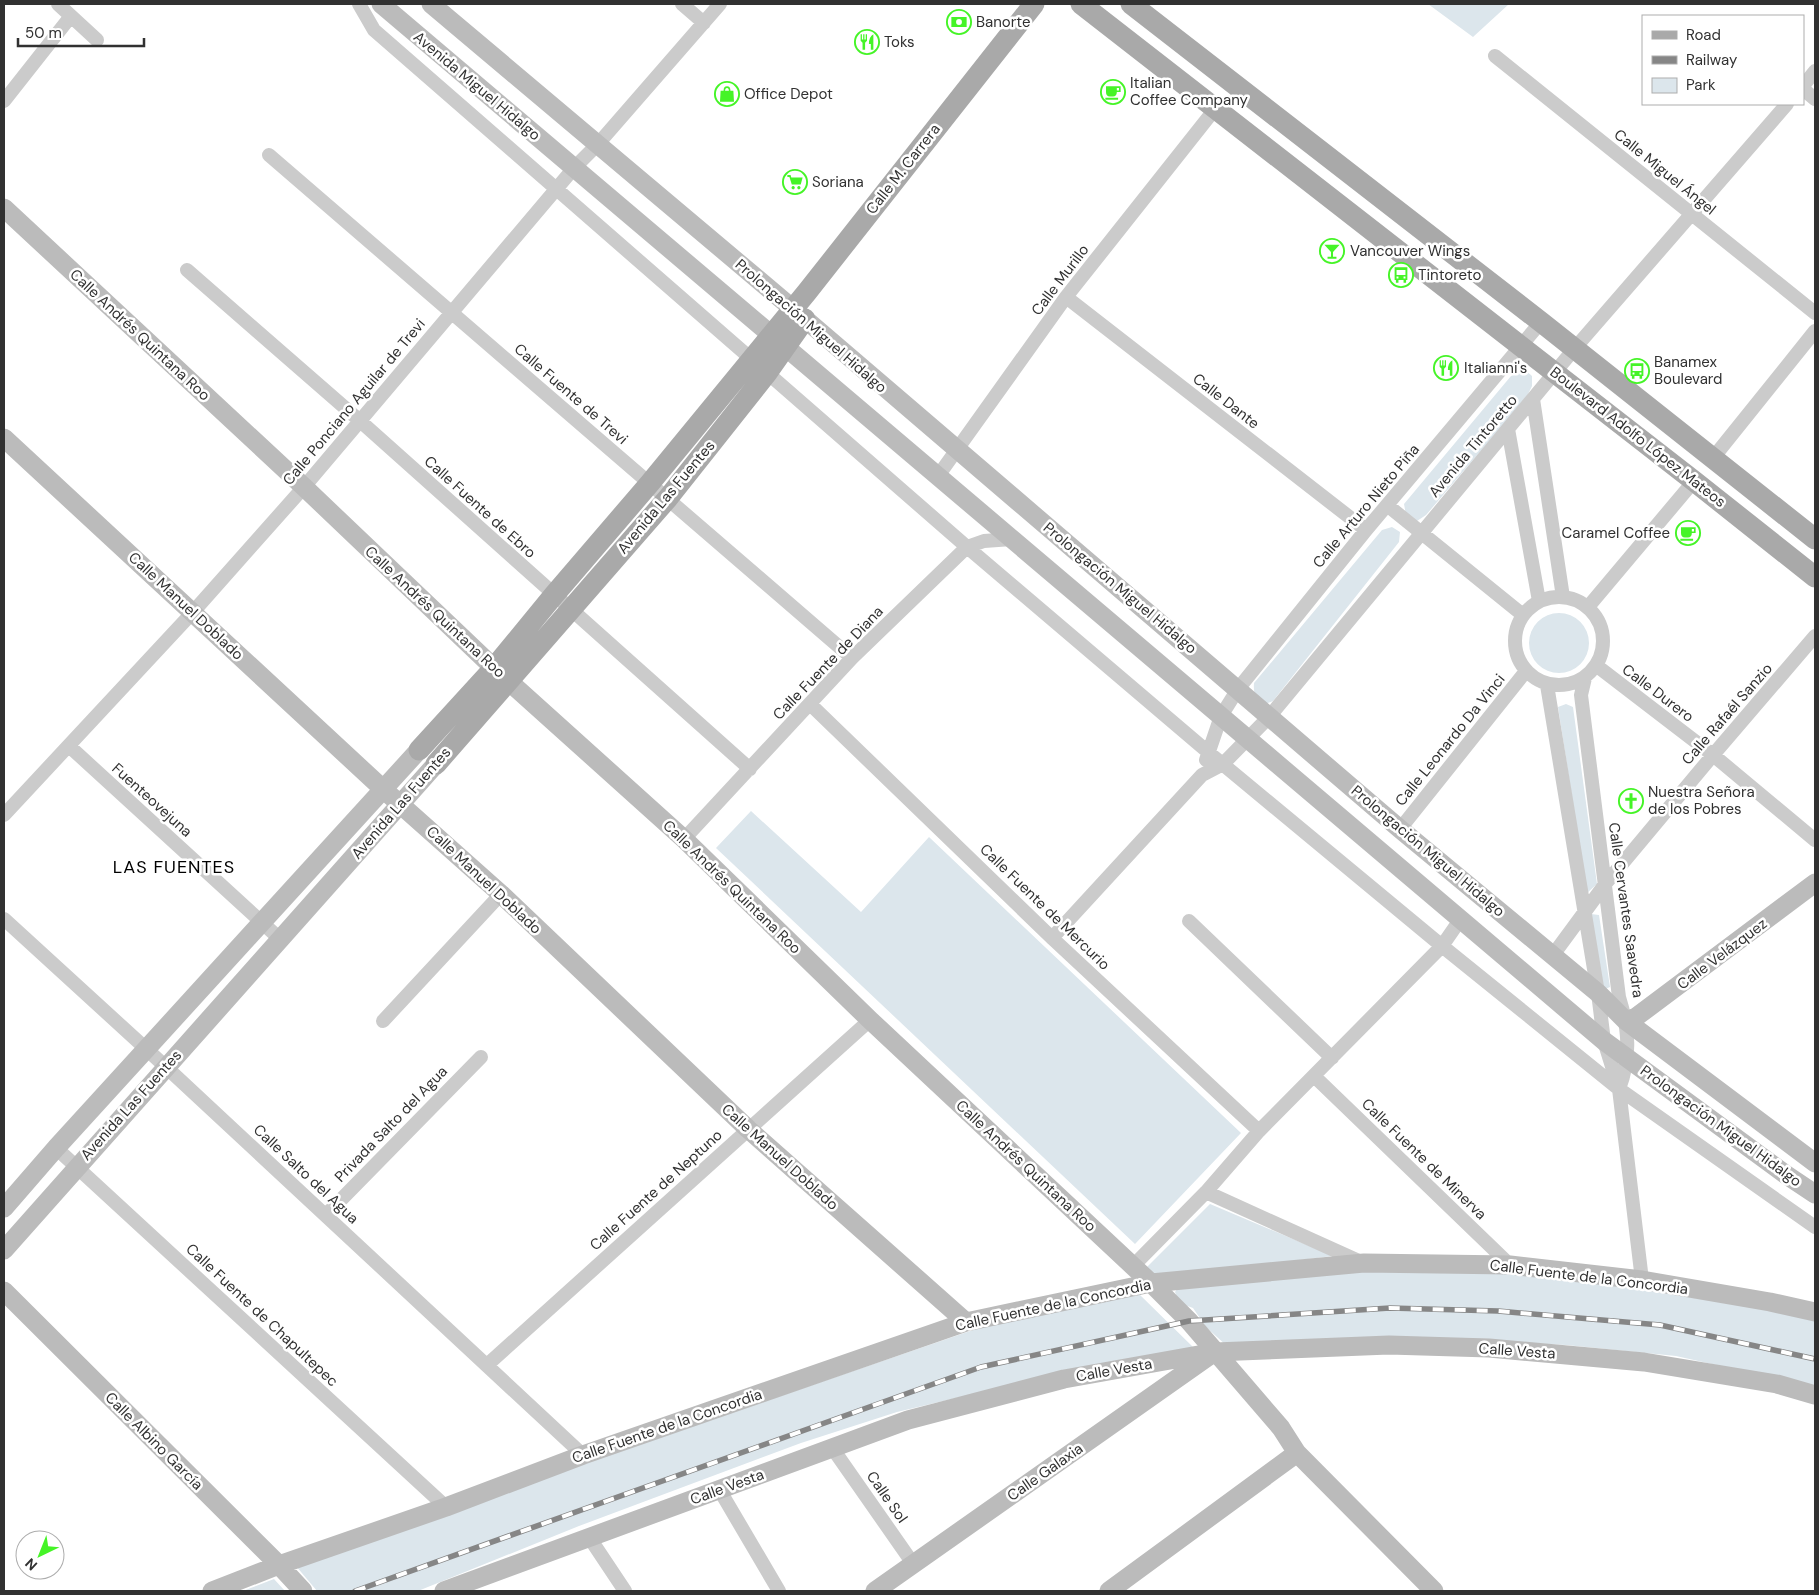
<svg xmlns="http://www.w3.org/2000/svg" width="1819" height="1595" viewBox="0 0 1819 1595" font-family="'DM Sans',sans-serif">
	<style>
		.green { fill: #dce6ec }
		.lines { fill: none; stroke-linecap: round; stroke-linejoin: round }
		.street { stroke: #cbcbcb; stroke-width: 14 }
		.secondary { stroke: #bbb; stroke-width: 19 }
		.primary { stroke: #a9a9a9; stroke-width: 21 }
		.rail-casing { stroke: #868686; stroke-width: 5.5 }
		.rail { stroke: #fff; stroke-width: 4; stroke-dasharray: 11; stroke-linecap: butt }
		.labels { text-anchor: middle; stroke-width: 5; stroke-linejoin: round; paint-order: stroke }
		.poi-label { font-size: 15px; fill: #313131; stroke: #fff; text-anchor: start }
		.street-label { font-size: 15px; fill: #313131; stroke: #fff }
		.quarter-label { font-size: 18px; letter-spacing: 1px; fill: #000; stroke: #fff }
	</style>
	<rect width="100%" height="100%" fill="#fff"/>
	<path class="green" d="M1428 4H1509L1473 37Z
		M1523 368 1532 376V386L1526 398 1426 515 1414 523 1406 515 1404 504 1511 376Z
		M1392 527 1400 532 1399 542 1273 701 1265 704C1256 698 1253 694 1254 683L1382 530Z
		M1529 643a30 30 0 1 1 60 0a30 30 0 1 1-60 0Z
		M1566 704 1573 707 1597 884 1587 893 1558 707Z
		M751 811 861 912 929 837 1241 1133 1135 1244 716 848Z
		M1591 914 1599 915 1610 987 1603 990Z
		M1210 1204 1333 1256 1155 1277 1145 1269Z
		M1513 1269 1815 1317V1387L1676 1356 1566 1345 1418 1337 1227 1346 1206 1327 1193 1308 1182 1304 1177 1297 1175 1292 1180 1285 1295 1273Z
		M1138 1293 1194 1348 1074 1370 897 1412 801 1443 579 1526 418 1591H317L296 1566 494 1494 976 1329Z
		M274 1579 285 1591H243Z"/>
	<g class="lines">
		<path class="street" d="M58 4 97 40
			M359 4 374 30 967 547 1208 752 1442 946 1619 1089 1815 1227
			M682 4 704 23
			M1495 56 1815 313
			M1803 86 1815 71
			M1803 89 1815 99
			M4 101 71 16
			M269 155 852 658
			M187 270 359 420 750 769
			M1066 297 1366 530
			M1533 399 1563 597
			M1508 429 1539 601
			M1713 458 1815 331
			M938 476 1066 297 1215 109
			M1387 505 1523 615
			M1515 641a44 44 0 1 1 88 0a44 44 0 1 1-88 0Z
			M1588 607 1694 481
			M1597 666 1713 755 1815 840
			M1585 678 1581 695 1619 997C1629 1029 1631 1057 1619 1089
			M1547 685 1598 993 1604 1041 1619 1089 1642 1280
			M810 704 1052 938 1259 1131
			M69 746 280 939
			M1206 760 1221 716 1238 689 1366 530 1541 322
			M4 815 193 612 304 487 574 168 598 144 720 4
			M1400 829 1526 671
			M684 839 852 658 967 547 984 541 1012 539
			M4 919 166 1067 583 1455
			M1189 921 1332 1058
			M1052 938 1202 775 1223 764 1269 717 1575 348 1787 104
			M1553 955 1606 883 1713 755 1815 636
			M383 1021 501 894
			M1314 1076 1510 1265
			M56 1148 446 1507
			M1206 1192 1363 1263
			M326 1215 481 1057
			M1133 1266 1206 1192 1259 1131 1442 946 1460 920
			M487 1365 870 1020
			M833 1449 914 1565
			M719 1489 779 1591
			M589 1537 625 1591"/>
		<path class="secondary" d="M381 4 1604 1041 1785 1174 1815 1194
			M431 4 805 319 1400 829 1598 993 1626 1021 1815 1163
			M4 208 304 487 494 668 684 839 870 1020 1151 1283 1189 1321 1281 1428 1297 1453 1434 1591
			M4 438 383 789 501 894 748 1129 966 1322
			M1626 1021 1636 1017 1815 883
			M4 1208 56 1148 419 750
			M4 1250 436 764
			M4 1291 279 1565 303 1591
			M212 1591 279 1565 446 1507 583 1455 966 1322 1151 1283 1364 1263 1510 1265 1642 1280 1770 1302 1815 1312
			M444 1591 908 1420 1064 1379 1215 1352 1389 1345 1489 1348 1644 1362 1777 1384 1815 1395
			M875 1591 1209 1356
			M1109 1591 1297 1453"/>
		<path class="primary" d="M1081 4 1694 481 1815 577
			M1131 4 1541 322 1815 539
			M419 750 494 668 554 595 650 483 807 292 1034 4
			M436 764 668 498 767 373 805 319"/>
		<defs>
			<path id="rail" d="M355 1591 981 1367 1189 1321 1390 1308 1498 1311 1660 1325 1815 1359"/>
		</defs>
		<use href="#rail" class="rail-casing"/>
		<use href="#rail" class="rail"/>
	</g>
	<defs>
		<symbol id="bank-ring" viewBox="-11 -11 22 22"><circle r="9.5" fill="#fff" stroke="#45f427" stroke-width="1.5"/><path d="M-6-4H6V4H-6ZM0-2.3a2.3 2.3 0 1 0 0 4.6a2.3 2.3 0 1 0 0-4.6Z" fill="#45f427"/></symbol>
		<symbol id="restaurant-ring" viewBox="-11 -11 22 22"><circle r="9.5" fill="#fff" stroke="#45f427" stroke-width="1.5"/><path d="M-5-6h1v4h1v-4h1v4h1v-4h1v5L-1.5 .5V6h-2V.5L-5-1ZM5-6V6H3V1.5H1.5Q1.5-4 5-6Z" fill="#45f427"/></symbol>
		<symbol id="cafe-ring" viewBox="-11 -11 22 22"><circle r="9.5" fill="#fff" stroke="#45f427" stroke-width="1.5"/><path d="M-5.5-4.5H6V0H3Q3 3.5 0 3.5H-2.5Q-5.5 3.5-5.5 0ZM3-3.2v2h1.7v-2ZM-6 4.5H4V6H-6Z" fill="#45f427"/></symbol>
		<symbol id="shop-ring" viewBox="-11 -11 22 22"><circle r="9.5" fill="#fff" stroke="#45f427" stroke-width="1.5"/><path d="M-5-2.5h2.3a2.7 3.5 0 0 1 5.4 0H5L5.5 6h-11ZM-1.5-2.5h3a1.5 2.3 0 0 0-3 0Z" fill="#45f427"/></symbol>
		<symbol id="supermarket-ring" viewBox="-11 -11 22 22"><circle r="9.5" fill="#fff" stroke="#45f427" stroke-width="1.5"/><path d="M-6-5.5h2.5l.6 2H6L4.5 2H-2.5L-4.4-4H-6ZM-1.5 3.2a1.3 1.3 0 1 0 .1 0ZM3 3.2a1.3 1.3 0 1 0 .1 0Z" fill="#45f427"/></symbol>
		<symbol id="bar-ring" viewBox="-11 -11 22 22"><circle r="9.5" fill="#fff" stroke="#45f427" stroke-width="1.5"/><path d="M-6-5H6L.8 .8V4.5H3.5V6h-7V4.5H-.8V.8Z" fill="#45f427"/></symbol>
		<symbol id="bus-ring" viewBox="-11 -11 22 22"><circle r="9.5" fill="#fff" stroke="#45f427" stroke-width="1.5"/><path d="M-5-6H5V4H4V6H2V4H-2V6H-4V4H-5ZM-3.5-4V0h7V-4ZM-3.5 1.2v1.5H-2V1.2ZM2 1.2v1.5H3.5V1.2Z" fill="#45f427"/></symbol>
		<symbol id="church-ring" viewBox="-11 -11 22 22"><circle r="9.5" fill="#fff" stroke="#45f427" stroke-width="1.5"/><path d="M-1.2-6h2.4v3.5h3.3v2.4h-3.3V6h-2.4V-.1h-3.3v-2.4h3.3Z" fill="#45f427"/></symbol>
	</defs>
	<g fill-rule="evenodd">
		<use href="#bank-ring" x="945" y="8" width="28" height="28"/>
		<use href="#restaurant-ring" x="853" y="28" width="28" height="28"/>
		<use href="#cafe-ring" x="1099" y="78" width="28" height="28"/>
		<use href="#shop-ring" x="713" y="80" width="28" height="28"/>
		<use href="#supermarket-ring" x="781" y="168" width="28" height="28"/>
		<use href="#bar-ring" x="1318" y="237" width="28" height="28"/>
		<use href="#bus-ring" x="1387" y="261" width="28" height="28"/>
		<use href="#restaurant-ring" x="1432" y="354" width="28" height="28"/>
		<use href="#bus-ring" x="1623" y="357" width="28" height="28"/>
		<use href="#cafe-ring" x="1674" y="519" width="28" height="28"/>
		<use href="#church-ring" x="1617" y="787" width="28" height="28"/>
	</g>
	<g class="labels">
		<g class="poi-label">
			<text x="976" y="27">Banorte</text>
			<text x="884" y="47">Toks</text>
			<text x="1130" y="88">Italian<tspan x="1130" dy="17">Coffee Company</tspan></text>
			<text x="744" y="99">Office Depot</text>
			<text x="812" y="187">Soriana</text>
			<text x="1350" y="256">Vancouver Wings</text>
			<text x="1418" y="280">Tintoreto</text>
			<text x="1654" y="367">Banamex<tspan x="1654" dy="17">Boulevard</tspan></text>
			<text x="1464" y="373">Italianni's</text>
			<text x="1670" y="538" text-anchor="end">Caramel Coffee</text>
			<text x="1648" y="797">Nuestra Señora<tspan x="1648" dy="17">de los Pobres</tspan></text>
		</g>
		<g class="street-label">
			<text transform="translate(477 86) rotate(40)" y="5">Avenida Miguel Hidalgo</text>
			<text transform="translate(903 169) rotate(-52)" y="5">Calle M. Carrera</text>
			<text transform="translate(1665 172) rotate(39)" y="5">Calle Miguel Ángel</text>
			<text transform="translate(1060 280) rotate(-53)" y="5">Calle Murillo</text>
			<text transform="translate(811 326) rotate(41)" y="5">Prolongación Miguel Hidalgo</text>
			<text transform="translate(140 335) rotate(43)" y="5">Calle Andrés Quintana Roo</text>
			<text transform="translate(571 394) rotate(41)" y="5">Calle Fuente de Trevi</text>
			<text transform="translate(1226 401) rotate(38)" y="5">Calle Dante</text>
			<text transform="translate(354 402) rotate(-50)" y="5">Calle Ponciano Aguilar de Trevi</text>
			<text transform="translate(1638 437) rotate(38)" y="5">Boulevard Adolfo López Mateos</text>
			<text transform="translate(1473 446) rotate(-50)" y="5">Avenida Tintoretto</text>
			<text transform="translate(666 497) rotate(-50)" y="5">Avenida Las Fuentes</text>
			<text transform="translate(1366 506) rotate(-50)" y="5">Calle Arturo Nieto Piña</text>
			<text transform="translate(480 507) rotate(42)" y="5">Calle Fuente de Ebro</text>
			<text transform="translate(1120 588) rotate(40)" y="5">Prolongación Miguel Hidalgo</text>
			<text transform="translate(186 606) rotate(43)" y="5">Calle Manuel Doblado</text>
			<text transform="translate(435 612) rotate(43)" y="5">Calle Andrés Quintana Roo</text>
			<text transform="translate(828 663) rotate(-46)" y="5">Calle Fuente de Diana</text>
			<text transform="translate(1658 693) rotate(37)" y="5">Calle Durero</text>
			<text transform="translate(1727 714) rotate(-49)" y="5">Calle Rafaél Sanzio</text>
			<text transform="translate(1450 740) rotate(-51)" y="5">Calle Leonardo Da Vinci</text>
			<text transform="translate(152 800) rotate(42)" y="5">Fuenteovejuna</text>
			<text transform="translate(401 803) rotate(-49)" y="5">Avenida Las Fuentes</text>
			<text transform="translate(1428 851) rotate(40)" y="5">Prolongación Miguel Hidalgo</text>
			<text transform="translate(484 880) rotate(43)" y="5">Calle Manuel Doblado</text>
			<text transform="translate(732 887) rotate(44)" y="5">Calle Andrés Quintana Roo</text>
			<text transform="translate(1045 907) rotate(44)" y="5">Calle Fuente de Mercurio</text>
			<text transform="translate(1626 910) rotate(82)" y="5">Calle Cervantes Saavedra</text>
			<text transform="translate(1722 954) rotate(-37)" y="5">Calle Velázquez</text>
			<text transform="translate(131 1105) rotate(-48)" y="5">Avenida Las Fuentes</text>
			<text transform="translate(391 1124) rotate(-46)" y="5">Privada Salto del Agua</text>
			<text transform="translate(1721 1126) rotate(36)" y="5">Prolongación Miguel Hidalgo</text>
			<text transform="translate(780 1157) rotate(42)" y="5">Calle Manuel Doblado</text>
			<text transform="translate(1424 1159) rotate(44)" y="5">Calle Fuente de Minerva</text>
			<text transform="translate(1026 1166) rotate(43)" y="5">Calle Andrés Quintana Roo</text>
			<text transform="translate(306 1174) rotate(43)" y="5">Calle Salto del Agua</text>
			<text transform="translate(656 1190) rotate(-42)" y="5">Calle Fuente de Neptuno</text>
			<text transform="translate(1589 1277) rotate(7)" y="5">Calle Fuente de la Concordia</text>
			<text transform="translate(1053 1305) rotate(-12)" y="5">Calle Fuente de la Concordia</text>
			<text transform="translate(262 1315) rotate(43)" y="5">Calle Fuente de Chapultepec</text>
			<text transform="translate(1517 1351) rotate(4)" y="5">Calle Vesta</text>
			<text transform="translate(1114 1370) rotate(-10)" y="5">Calle Vesta</text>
			<text transform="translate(667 1426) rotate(-19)" y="5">Calle Fuente de la Concordia</text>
			<text transform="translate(154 1441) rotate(45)" y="5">Calle Albino García</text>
			<text transform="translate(1045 1472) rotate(-35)" y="5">Calle Galaxia</text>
			<text transform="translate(727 1487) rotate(-20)" y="5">Calle Vesta</text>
			<text transform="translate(887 1497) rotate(55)" y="5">Calle Sol</text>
		</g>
		<g class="quarter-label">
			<text x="174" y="873">LAS FUENTES</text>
		</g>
	</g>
	<rect width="1819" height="1595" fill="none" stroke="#313131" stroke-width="10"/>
	<rect x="1642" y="15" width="162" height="90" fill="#ffffff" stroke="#adadad"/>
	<rect x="1652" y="31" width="25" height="8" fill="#a9a9a9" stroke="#adadad"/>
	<text x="1686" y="40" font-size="15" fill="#313131">Road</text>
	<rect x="1652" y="56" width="25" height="8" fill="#868686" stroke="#adadad"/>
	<text x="1686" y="65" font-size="15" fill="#313131">Railway</text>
	<rect x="1652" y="78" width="25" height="15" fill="#dce6ec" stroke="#adadad"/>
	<text x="1686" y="90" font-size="15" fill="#313131">Park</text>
	<g transform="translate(40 1555) rotate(223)"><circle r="24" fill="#ffffff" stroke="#adadad"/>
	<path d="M0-4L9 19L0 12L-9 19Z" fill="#45f427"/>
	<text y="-8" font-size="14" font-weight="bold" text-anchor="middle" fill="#313131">N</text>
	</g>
	<path d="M18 38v8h126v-8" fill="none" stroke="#313131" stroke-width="2.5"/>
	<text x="25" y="38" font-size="15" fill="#313131" stroke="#ffffff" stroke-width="4" paint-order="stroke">50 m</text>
</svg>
